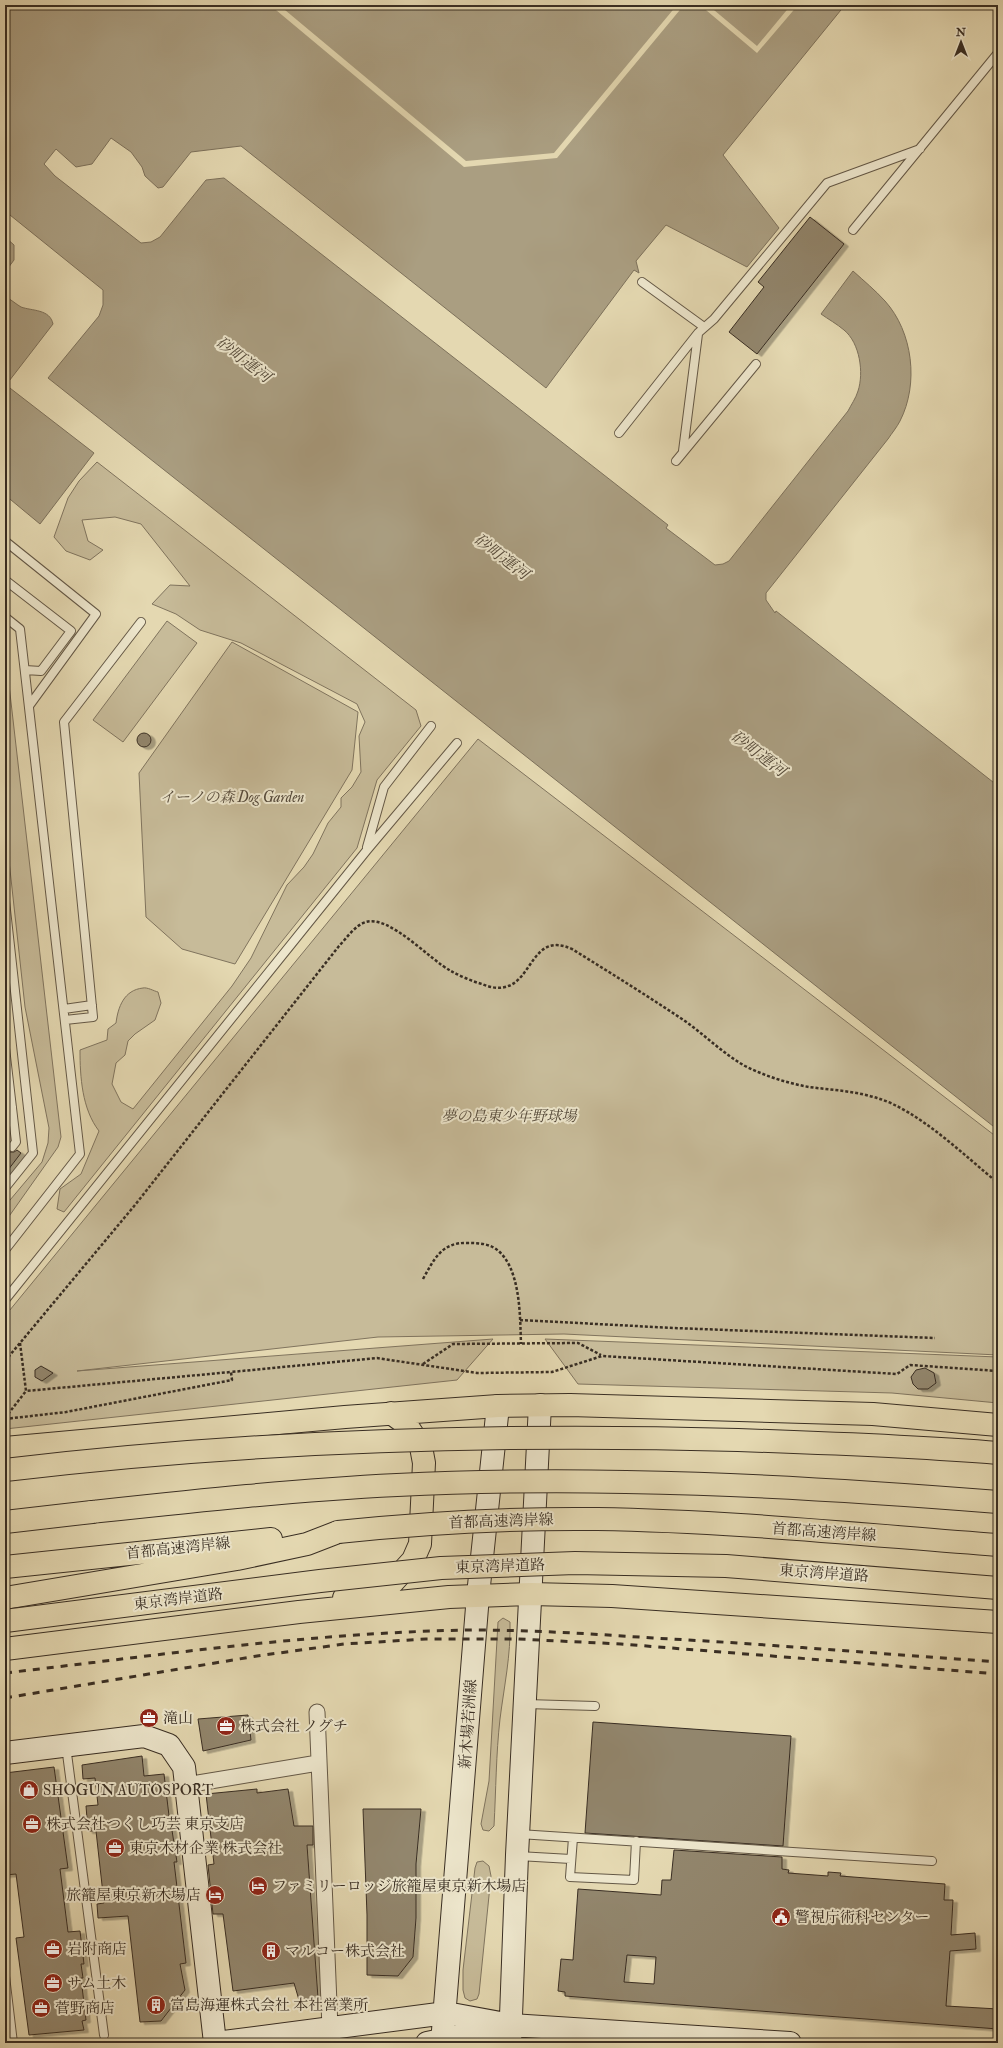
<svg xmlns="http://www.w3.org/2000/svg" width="1003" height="2048" viewBox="0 0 1003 2048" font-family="'IM FELL Double Pica','Noto Serif JP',serif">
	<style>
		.green { fill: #c7bb99; stroke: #80745e }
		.water { fill: #aa9e81; stroke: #7d715b }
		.pier { fill: #e4d8b1 }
		.building { fill: #92866d; stroke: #392e23; fill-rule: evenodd; filter: url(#shadow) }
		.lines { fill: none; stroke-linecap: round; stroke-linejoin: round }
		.lane-casing { stroke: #645846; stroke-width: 10 }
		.street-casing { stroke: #645846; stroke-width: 17 }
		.secondary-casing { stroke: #392e23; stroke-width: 24 }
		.highway-casing { stroke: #392e23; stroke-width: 24 }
		.path { stroke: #392e23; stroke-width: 2.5; stroke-dasharray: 3 2; stroke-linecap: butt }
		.lane { stroke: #ede6cc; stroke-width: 8 }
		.street { stroke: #ede6cc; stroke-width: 15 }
		.secondary { stroke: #ede6cc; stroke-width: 22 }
		.highway { stroke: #e4d8b1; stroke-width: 22 }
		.rail { stroke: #392e23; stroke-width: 3; stroke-dasharray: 7 7; stroke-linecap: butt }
		.highway-bridge-casing { stroke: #392e23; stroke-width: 24; stroke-linecap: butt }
		.highway-bridge { stroke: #e4d8b1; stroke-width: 22 }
		.labels { text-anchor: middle; stroke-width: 4; stroke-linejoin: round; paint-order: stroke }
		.park-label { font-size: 15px; font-style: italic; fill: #554a3b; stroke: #ede6cc }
		.street-label { font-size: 15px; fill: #392e23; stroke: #ede6cc }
		.poi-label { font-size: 15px; fill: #392e23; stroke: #ede6cc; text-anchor: start }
		.water-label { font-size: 16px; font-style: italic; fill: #554a3a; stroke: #ede6cc }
	</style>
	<defs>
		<filter id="shadow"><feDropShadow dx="4.5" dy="2.5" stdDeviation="0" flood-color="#0004"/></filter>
	</defs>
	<rect width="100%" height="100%" fill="#e4d8b1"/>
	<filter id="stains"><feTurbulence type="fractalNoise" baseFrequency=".005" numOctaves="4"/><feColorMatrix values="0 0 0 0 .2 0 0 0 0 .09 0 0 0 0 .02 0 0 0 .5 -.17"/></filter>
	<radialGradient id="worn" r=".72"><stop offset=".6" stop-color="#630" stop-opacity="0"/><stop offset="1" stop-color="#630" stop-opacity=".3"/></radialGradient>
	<path class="green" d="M97 462 416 710 421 726 377 780 357 848 64 1212 57 1209 60 1189 81 1174 99 1131C82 1109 80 1077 80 1050L107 1040 108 1029 116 1023C118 1007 124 990 143 988 147 987 154 991 158 992L161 1003 155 1020 135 1034 128 1041 125 1055 116 1063 112 1084 121 1102 133 1109 232 986 251 958 287 885 304 867 313 854 328 823 341 807V798L352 787 361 772 359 736 365 722 357 704 241 643 200 630 176 614 152 604 170 585 190 586 141 524 115 517 82 520 88 541 103 550 90 560 66 551 54 537 68 498 79 481Z
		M167 621 197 643 123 742 93 720Z
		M232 642 358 712 352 770 235 964 182 949 146 917 139 773Z
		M5 650 61 1137 58 1147 5 1222V1206L42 1162 48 1143 49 1128 25 1007 5 824Z
		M478 739 998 1138V1355L564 1334 378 1337 77 1371 493 1339 457 1380 5 1429V1316Z
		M545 1339 998 1357V1403L892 1393 578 1384Z
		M503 1618 510 1622C511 1655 504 1687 500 1719 496 1754 496 1790 494 1826L489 1831 483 1830 481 1824 489 1781 498 1622Z
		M483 1861 489 1866 491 1876 479 1994 477 1999 470 2001 465 1998 463 1990V1970L475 1868 477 1862Z"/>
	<path class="water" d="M5 5H845L723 155 779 228 747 267 666 225 636 261 639 273 634 270 546 388 241 146 191 152 163 187 158 188 145 176 142 167 131 152 111 138 92 164 76 167 56 149 44 164 55 176 141 243 151 242 160 237 206 180 224 178 668 525 666 528 715 565 723 564 729 561 848 411C851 405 856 398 858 391 864 373 860 343 844 330 837 324 828 319 821 314L853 271C864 281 875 290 885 301 913 332 919 384 900 421 897 427 892 433 888 439L766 593V600L775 613 776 611 998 786V1130L48 378 99 316 103 305V290L5 211Z
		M5 237 14 245V260L5 272Z
		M5 296C10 299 16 304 21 307 32 311 50 309 53 324L6 385 94 453 40 524 5 495Z"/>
	<path class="pier" d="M270 5H279L466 161 554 153 677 5H684L557 158 464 167Z
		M700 5H708L757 46 791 5H798L757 53Z"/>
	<path class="building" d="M810 217 844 244 757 354 729 332 764 287 758 282Z
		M137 740a7 7 0 1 1 14 0a7 7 0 1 1-14 0Z
		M5 1141 8 1143 7 1149 9 1152H14L17 1150 21 1153 5 1174Z
		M41 1366 53 1373 42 1381 35 1377V1370Z
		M925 1368 934 1373 936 1383 928 1389H918L913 1384 911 1377 916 1370Z
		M248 1715 251 1740 203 1751 198 1719Z
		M593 1722 791 1736 783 1846 585 1833Z
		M142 1756 144 1776 164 1774 170 1824H171L177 1862H174L186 1963 180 1964 185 1990 161 2021 140 2022 128 1916 98 1918 97 1904 104 1903 96 1831H88L86 1806 98 1805 95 1778 83 1779 82 1765Z
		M54 1767 68 1868 60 1869 68 1932 80 1931 84 1964H81L83 1978H81L86 2020 82 2021 84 2030 29 2035 16 1938 24 1937 16 1874 5 1875V1773Z
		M257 1789V1793L288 1789 294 1826H313V1845H307L318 1998 299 2000 294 1983 233 1991 223 1914H213L208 1865 214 1864 206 1794Z
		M363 1809H421L416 1864V1918L413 1957 398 1976 367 1975V1915Z
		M674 1850 782 1857V1869L789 1870 788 1873 828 1876V1872L841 1873 840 1876 945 1884 944 1900H953L951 1935 975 1933 976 1949 950 1951 946 2006 998 2009V2029L614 2000 565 1996V1992L558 1991 561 1959 573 1960 578 1889 661 1895 662 1880H671ZM627 1955 656 1957 654 1984 624 1982Z"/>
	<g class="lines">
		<defs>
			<path id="lane" d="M853 230 998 53
				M642 282 704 327
				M619 433 698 333 714 319 827 183 920 149
				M683 451 698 334
				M676 461 756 364
				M5 541 96 614 29 706
				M5 580 71 631 41 671 25 670
				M5 617 20 629 80 1154 5 1250
				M367 847 384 787 431 726
				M5 901 33 1153 5 1188
				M64 1009 92 1005
				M65 1020 93 1017 64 722 141 622
				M5 1048 16 1142 12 1147
				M5 1118 12 1107
				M5 1300 367 850 457 743
				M526 1704 595 1706
				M66 1746 104 2035
				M519 1834 932 1861
				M573 1838 570 1877 634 1880 636 1841
				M518 1856 571 1859
				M5 1976 13 2043"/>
			<path id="street" d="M317 1712 330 2028
				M186 1785 318 1763"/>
			<path id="secondary" d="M5 1753 144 1736 169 1745 184 1767 215 2043
				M216 2043 446 2013 511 2025 790 2043
				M427 2043 502 2027
				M442 2043 478 1595 498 1406
				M510 2043 517 1855 540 1405"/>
			<path id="highway" d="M5 1448 345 1417 498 1406 570 1405 873 1414 998 1425
				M5 1522 92 1512
				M5 1567 271 1539
				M5 1598 237 1559 307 1544 338 1532
				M344 1598 393 1582 413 1560 420 1544 424 1463 421 1447 406 1424 391 1413
				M5 1649 299 1612 449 1597 531 1594 612 1596 998 1622"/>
		</defs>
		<use href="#lane" class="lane-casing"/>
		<use href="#street" class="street-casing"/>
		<use href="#secondary" class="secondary-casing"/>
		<use href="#highway" class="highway-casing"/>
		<path class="path" d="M423 1279C434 1259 442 1242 467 1243 477 1243 487 1243 496 1249 521 1267 520 1317 521 1344
			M520 1320 674 1328 935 1338
			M20 1343 26 1391 231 1372
			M5 1361 135 1205 339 946C346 939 355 925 366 922 390 915 430 960 451 971 460 976 471 981 482 984 489 987 497 989 505 987 533 981 532 931 572 949 609 972 646 995 682 1019 704 1034 722 1053 745 1066 765 1076 787 1083 809 1087 832 1090 855 1091 877 1098 918 1110 965 1156 998 1183
			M423 1364 453 1344 578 1343 601 1355
			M5 1418 26 1391
			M5 1419 66 1412 232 1380 231 1372 377 1358 477 1373 552 1372 602 1356 897 1374 910 1365 998 1371"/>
		<use href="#lane" class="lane"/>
		<use href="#street" class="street"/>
		<use href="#secondary" class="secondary"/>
		<use href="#highway" class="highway"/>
		<path class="rail" d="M5 1673C161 1655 317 1632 473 1630 534 1630 593 1634 653 1638 768 1644 883 1654 998 1662
			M5 1698 257 1656 344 1644 426 1639H518L621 1644 998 1674"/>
		<defs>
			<path id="highway-bridge" d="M5 1470C249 1441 493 1433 738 1440 825 1443 912 1446 998 1453
				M92 1512C194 1501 295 1490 397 1485 597 1475 798 1486 998 1502
				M338 1532C424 1523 510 1518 597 1519 731 1521 865 1535 998 1545
				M5 1621 320 1581 441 1568 575 1563 726 1566 998 1588"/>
		</defs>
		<use href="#highway-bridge" class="highway-bridge-casing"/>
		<use href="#highway-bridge" class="highway-bridge"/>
	</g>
	<defs>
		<symbol id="office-disc" viewBox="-11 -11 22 22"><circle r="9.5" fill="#8f2418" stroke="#ede6cc"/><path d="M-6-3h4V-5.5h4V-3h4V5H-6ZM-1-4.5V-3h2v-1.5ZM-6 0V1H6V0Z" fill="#fff"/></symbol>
		<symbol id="shop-disc" viewBox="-11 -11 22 22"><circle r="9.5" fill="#8f2418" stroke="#ede6cc"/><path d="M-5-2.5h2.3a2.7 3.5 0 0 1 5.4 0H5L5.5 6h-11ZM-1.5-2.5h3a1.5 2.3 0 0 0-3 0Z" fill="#fff"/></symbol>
		<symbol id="hotel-disc" viewBox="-11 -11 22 22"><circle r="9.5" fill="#8f2418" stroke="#ede6cc"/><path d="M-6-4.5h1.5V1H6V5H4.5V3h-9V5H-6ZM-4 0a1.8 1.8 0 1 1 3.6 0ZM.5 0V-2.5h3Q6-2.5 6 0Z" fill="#fff"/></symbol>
		<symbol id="civic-disc" viewBox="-11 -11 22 22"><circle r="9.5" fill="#8f2418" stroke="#ede6cc"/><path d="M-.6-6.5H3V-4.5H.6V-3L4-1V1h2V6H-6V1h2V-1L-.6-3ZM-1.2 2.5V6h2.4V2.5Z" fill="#fff"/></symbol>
		<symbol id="building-disc" viewBox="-11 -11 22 22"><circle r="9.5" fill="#8f2418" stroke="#ede6cc"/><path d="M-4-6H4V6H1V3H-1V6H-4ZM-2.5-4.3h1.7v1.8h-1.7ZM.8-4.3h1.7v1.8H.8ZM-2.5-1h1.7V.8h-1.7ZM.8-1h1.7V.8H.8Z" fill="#fff"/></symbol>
	</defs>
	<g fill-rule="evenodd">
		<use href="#office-disc" x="138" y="1707" width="22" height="22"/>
		<use href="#office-disc" x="215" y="1715" width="22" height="22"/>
		<use href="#shop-disc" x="18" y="1779" width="22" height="22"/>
		<use href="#office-disc" x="21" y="1813" width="22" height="22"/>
		<use href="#office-disc" x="104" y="1837" width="22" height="22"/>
		<use href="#hotel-disc" x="247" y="1875" width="22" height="22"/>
		<use href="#hotel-disc" x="204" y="1884" width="22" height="22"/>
		<use href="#civic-disc" x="770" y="1906" width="22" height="22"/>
		<use href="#office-disc" x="42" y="1938" width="22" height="22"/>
		<use href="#building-disc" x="260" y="1940" width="22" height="22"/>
		<use href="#office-disc" x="42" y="1972" width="22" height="22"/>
		<use href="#building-disc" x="145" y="1994" width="22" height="22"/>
		<use href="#office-disc" x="30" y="1997" width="22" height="22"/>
	</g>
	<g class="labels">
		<g class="park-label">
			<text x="232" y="802">イーノの森 Dog Garden</text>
			<text x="509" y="1121">夢の島東少年野球場</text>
		</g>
		<g class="street-label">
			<text transform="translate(501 1521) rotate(-2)" y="5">首都高速湾岸線</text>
			<text transform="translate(824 1532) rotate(4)" y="5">首都高速湾岸線</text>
			<text transform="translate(178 1548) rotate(-6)" y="5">首都高速湾岸線</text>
			<text transform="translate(500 1566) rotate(-2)" y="5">東京湾岸道路</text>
			<text transform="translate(824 1573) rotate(4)" y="5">東京湾岸道路</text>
			<text transform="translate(178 1599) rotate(-7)" y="5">東京湾岸道路</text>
			<text transform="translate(468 1724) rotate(-86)" y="5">新木場若洲線</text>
		</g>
		<g class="poi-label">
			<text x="163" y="1723">滝山</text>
			<text x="240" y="1731">株式会社 ノグチ</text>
			<text x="43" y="1795">SHOGUN AUTOSPORT</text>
			<text x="46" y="1829">株式会社つくし巧芸 東京支店</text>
			<text x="129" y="1853">東京木材企業 株式会社</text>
			<text x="272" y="1891">ファミリーロッジ旅籠屋東京新木場店</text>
			<text x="201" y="1900" text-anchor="end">旅籠屋東京新木場店</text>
			<text x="795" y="1922">警視庁術科センター</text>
			<text x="67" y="1954">岩附商店</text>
			<text x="285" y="1956">マルコー株式会社</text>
			<text x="67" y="1988">サム土木</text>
			<text x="170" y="2010">富島海運株式会社 本社営業所</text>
			<text x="55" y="2013">菅野商店</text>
		</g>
		<g class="water-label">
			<text transform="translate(244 359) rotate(37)" y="6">砂町運河</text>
			<text transform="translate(502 556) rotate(37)" y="6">砂町運河</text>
			<text transform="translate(759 753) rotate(37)" y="6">砂町運河</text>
		</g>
	</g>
	<rect width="1003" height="2048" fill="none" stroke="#e4d8b1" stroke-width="20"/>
	<rect x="6" y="6" width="991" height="2036" fill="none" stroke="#392e23" stroke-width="2"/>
	<rect x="10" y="10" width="983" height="2028" fill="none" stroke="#392e23"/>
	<g transform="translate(961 42)" stroke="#ede6cc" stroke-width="3" paint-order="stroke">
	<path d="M0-3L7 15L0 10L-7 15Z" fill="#392e23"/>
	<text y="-6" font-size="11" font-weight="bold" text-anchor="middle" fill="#392e23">N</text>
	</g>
	<rect width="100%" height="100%" filter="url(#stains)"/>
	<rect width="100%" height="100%" fill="url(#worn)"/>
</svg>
